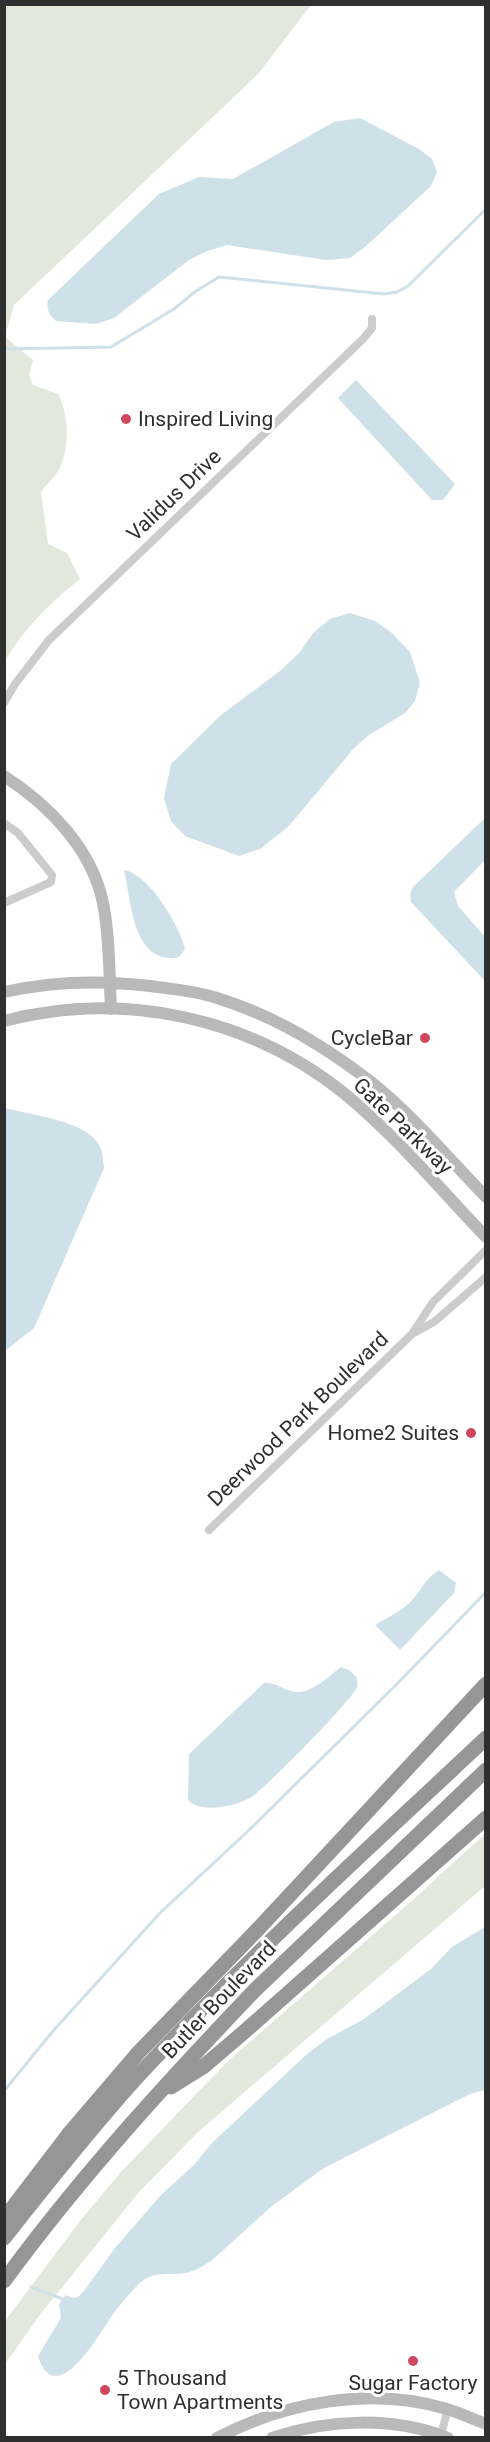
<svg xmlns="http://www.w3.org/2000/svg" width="490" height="2442" viewBox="0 0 490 2442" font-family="Roboto,sans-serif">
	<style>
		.green { fill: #e3e8dc }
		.water { fill: #cee0e8 }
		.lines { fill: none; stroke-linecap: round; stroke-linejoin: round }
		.stream { stroke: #cee0e8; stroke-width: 3 }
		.street { stroke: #ccc; stroke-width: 8 }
		.secondary { stroke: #b9b9b9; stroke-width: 12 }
		.highway { stroke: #969696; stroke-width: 15 }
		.poi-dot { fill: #cf485f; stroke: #fff; stroke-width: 2 }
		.labels { text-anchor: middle; stroke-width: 6; stroke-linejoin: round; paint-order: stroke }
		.poi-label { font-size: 21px; fill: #2f2f2f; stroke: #fff; text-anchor: start }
		.street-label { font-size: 21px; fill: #2f2f2f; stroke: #fff }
	</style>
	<rect width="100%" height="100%" fill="#fff"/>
	<path class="green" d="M5 4 311 5 258 74 14 305 5 337 33 360 29 375 33 385 58 394C69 415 70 448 59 469 55 477 46 485 41 492L48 544 67 553 80 579C50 603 24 628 5 661Z
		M485 1834V1886L199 2131 139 2192 39 2316 5 2364V2321L80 2221 120 2173 229 2060 406 1906Z"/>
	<path class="water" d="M360 118 419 149 432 159 437 172 431 186 365 247 350 258 326 260 227 245 207 251 189 260 114 318 96 324 56 321C49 314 46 310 48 300L159 194 199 177 233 179 334 122Z
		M356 380 455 484 443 500H432L338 398Z
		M350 613 375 621 392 633 410 652 420 683 415 701 405 713 369 735 354 748 289 826 260 849 239 856 185 836 171 821 164 798 171 764 221 715 280 671 299 653 314 632 330 619Z
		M485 818V860L454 892 458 906 485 937V981L411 902 410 894 413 887Z
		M124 870C149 874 179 925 185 948 181 957 178 959 168 958 132 954 131 899 124 870Z
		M5 1108C30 1115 92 1121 101 1149 103 1155 103 1162 104 1168L34 1328 5 1351Z
		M439 1570 456 1583 454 1593 400 1650 375 1625C389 1617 404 1610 414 1598 424 1586 425 1579 439 1570Z
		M341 1667 349 1670 357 1678C357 1681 358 1684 357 1687 354 1698 263 1791 250 1798 236 1806 200 1814 188 1800L189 1754 264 1683C276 1682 280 1688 291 1691 308 1697 328 1677 341 1667Z
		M485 1927V2090L470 2094 442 2108 324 2168 272 2206 211 2261C203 2266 195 2271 186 2273 170 2276 155 2270 141 2282 134 2288 116 2309 111 2317 99 2335 55 2412 38 2356L61 2318 59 2304 66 2295 72 2298 78 2297 84 2291 115 2248 161 2195 194 2165 212 2143 307 2054 327 2039 364 2019 431 1969 452 1947Z"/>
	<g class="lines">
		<path class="stream" d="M4 349 111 347 174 309 196 291 219 277 384 294 397 292 408 286 486 209
			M4 2091 53 2031 160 1913 247 1832 397 1684 486 1592
			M31 2287 63 2299"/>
		<path class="street" d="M4 703 15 684 49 640 363 339 372 328V319
			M4 823 18 833 52 875 51 882 4 903
			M412 1334 434 1322 486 1277
			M209 1530 412 1334 433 1302 486 1250
			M440 2438 448 2409"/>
		<path class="secondary" d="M4 776C49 805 92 849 103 903 110 938 109 974 111 1009
			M4 992C53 981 101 980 150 986 172 989 196 991 217 998 276 1016 328 1048 376 1086 416 1119 450 1160 486 1197
			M4 1021C123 990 249 1017 345 1094 396 1136 440 1189 486 1237
			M217 2438C285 2402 373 2386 447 2409 460 2413 473 2419 486 2424
			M272 2438C327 2419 393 2416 448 2438"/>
		<path class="highway" d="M171 2087 203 2067 244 2032 486 1818
			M4 2219 68 2135 139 2052 260 1927 486 1684
			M4 2238C44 2187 85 2136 128 2087 240 1964 365 1852 486 1738
			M4 2281C81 2176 167 2082 256 1989L486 1770"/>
	</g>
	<g class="poi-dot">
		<circle cx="126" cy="419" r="6"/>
		<circle cx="425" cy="1038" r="6"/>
		<circle cx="471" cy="1433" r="6"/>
		<circle cx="413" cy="2361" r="6"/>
		<circle cx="105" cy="2390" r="6"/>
	</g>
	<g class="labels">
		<g class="poi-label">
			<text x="138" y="426">Inspired Living</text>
			<text x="413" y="1045" text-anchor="end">CycleBar</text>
			<text x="459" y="1440" text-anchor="end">Home2 Suites</text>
			<text x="117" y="2385">5 Thousand<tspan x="117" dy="24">Town Apartments</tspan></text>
			<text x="413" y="2390" text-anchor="middle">Sugar Factory</text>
		</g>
		<g class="street-label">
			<text transform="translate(174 495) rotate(-44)" y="7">Validus Drive</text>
			<text transform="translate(403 1126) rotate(44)" y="7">Gate Parkway</text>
			<text transform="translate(298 1419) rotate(-44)" y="7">Deerwood Park Boulevard</text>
			<text transform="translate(219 2000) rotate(-46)" y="7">Butler Boulevard</text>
		</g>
	</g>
	<rect width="490" height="2442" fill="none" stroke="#2f2f2f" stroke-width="12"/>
</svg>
